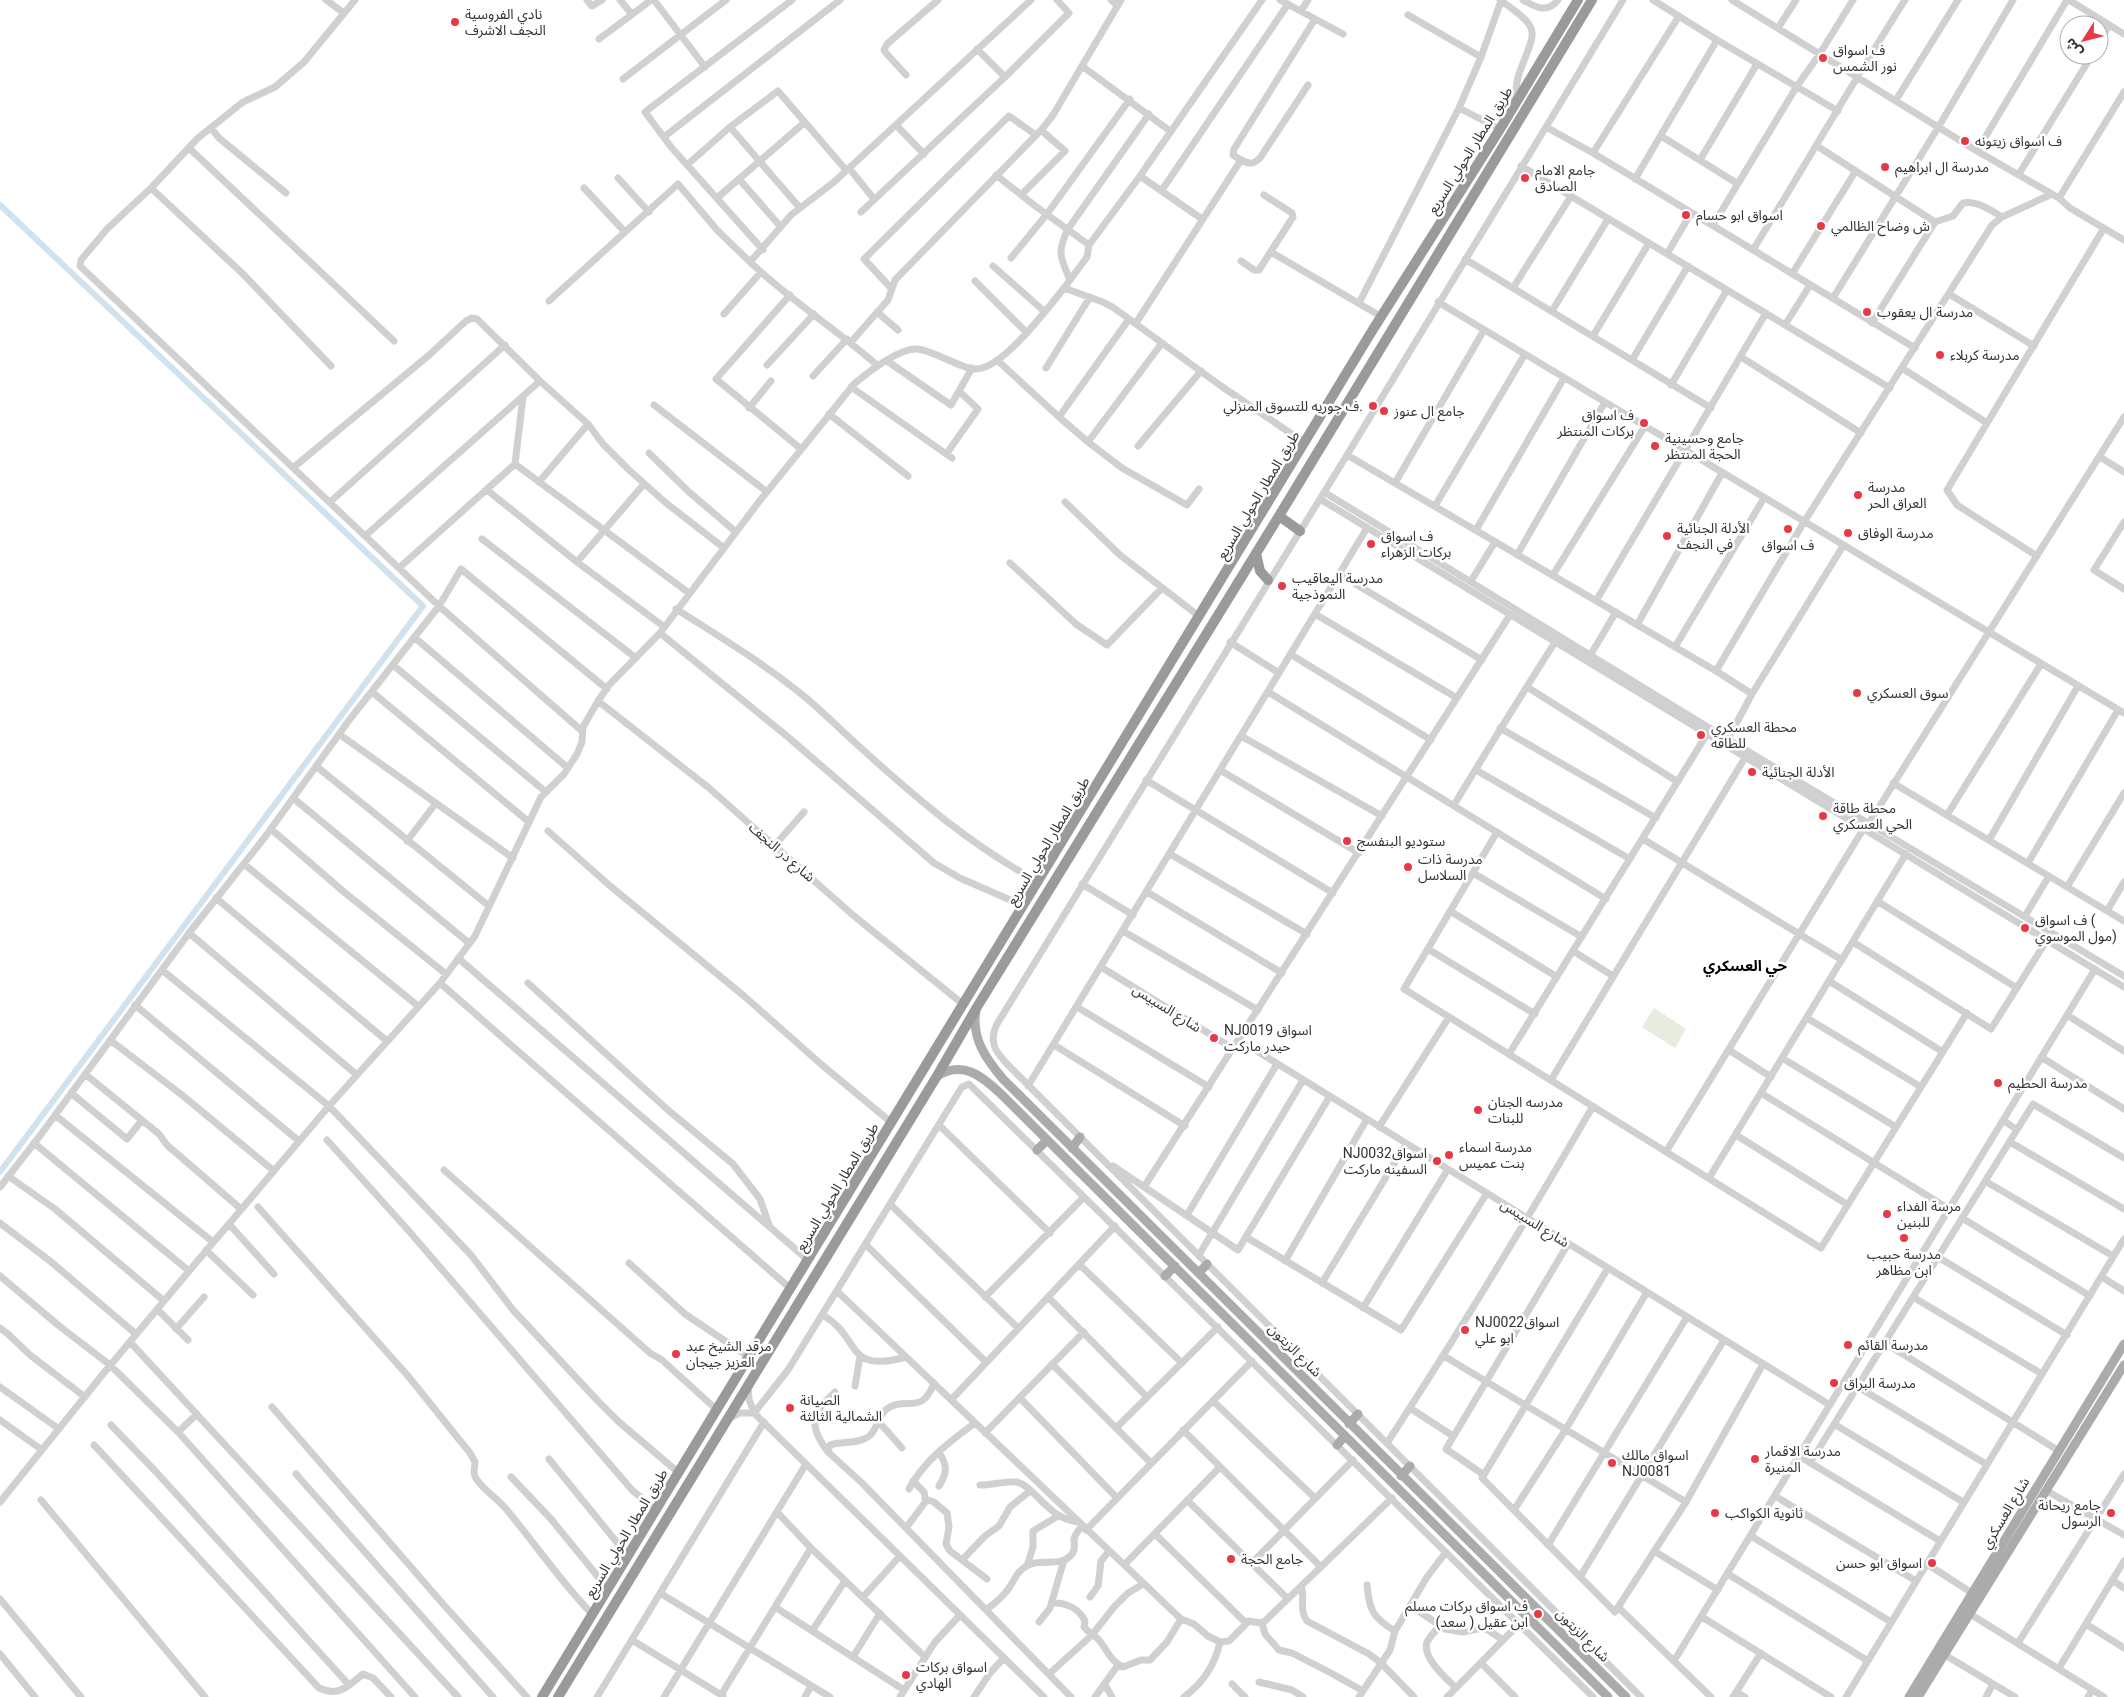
<svg xmlns="http://www.w3.org/2000/svg" width="2124" height="1697" viewBox="0 0 2124 1697" font-family="Roboto,'Noto Sans Arabic',sans-serif">
	<style>
		.green { fill: #e6ecdf }
		.lines { fill: none; stroke-linecap: round; stroke-linejoin: round }
		.canal { stroke: #cfe2ee; stroke-width: 6 }
		.minor { stroke: #d0d0d0; stroke-width: 7 }
		.major { stroke: #ababab; stroke-width: 9 }
		.highway { stroke: #9a9a9a; stroke-width: 10 }
		.poi-dot { fill: #e63946; stroke: #fff; stroke-width: 2 }
		.labels { text-anchor: middle; stroke-width: 5; stroke-linejoin: round; paint-order: stroke }
		.poi-label { font-size: 14px; fill: #333; stroke: #fff; text-anchor: start }
		.street-label { font-size: 14px; fill: #333; stroke: #fff }
		.neighbourhood-label { font-size: 15px; font-weight: bold; fill: #000; stroke: #fff }
	</style>
	<rect width="100%" height="100%" fill="#fff"/>
	<path class="green" d="M1654 1008 1686 1029 1675 1048 1642 1027Z"/>
	<g class="lines">
		<path class="canal" d="M0 205 423 606 0 1172"/>
		<path class="minor" d="M326 0 344 13
			M355 0 304 62 275 87 243 102 198 138 151 188 107 229 81 260 80 266 439 606 582 731
			M587 0 592 6 602 0
			M620 0 630 12 634 13 651 0
			M654 0 705 67
			M1111 0 1117 5
			M1280 0 1343 34
			M1500 0C1544 31 1535 29 1519 74 1516 83 1516 92 1514 102
			M1523 0C1535 7 1547 14 1558 0
			M1623 0 1347 455 997 1024C987 1044 998 1055 1012 1069L1641 1697
			M1653 0 1717 40 1838 111
			M1732 0 1977 151 2059 198 2070 208 2124 240
			M2069 0 2124 34
			M1301 11 1308 0
			M1408 15 1481 57
			M1778 28 1796 0
			M599 39 634 13
			M2099 43 2109 25
			M977 49 1005 77
			M1082 66 1170 131
			M906 75 886 53 884 50 887 44 938 0
			M623 79 726 0
			M1896 100 1958 0
			M1459 108 1500 129
			M896 125 924 154
			M730 127 800 208
			M1546 127 1593 153 1915 348
			M211 128 219 138 286 193
			M1661 136 1738 184
			M664 137 840 0
			M1817 146 1935 222
			M189 148 394 341
			M1977 151 2067 0
			M1593 153 1679 16
			M1241 160C1249 164 1253 165 1260 158L1308 85
			M1700 160 1757 64
			M687 165 730 127 778 91 846 170
			M1521 166 1890 388
			M849 168 874 199
			M2019 174 2092 55
			M996 175 1034 205 1089 245 1087 257 1064 288 1103 302 1114 308 1221 386 1305 443
			M1140 176 1202 219
			M618 178 649 212
			M739 179 780 226
			M1635 179 1717 40
			M151 188 243 274 331 366
			M584 188 625 232
			M1162 190 1288 4
			M1021 195 1065 151 1041 130
			M717 198 805 122
			M2059 198 2124 92
			M861 212 1005 77 1069 13 1057 0
			M1713 225 1797 86 1819 55 1853 0
			M1089 245 1140 176 1262 0
			M763 250 671 147 645 112 792 0
			M1753 250C1804 167 1853 82 1905 0
			M1271 252 1382 317
			M1667 254 1691 213
			M1011 258 1047 214 1130 99
			M1465 259 1711 408
			M1241 261 1254 270H1259L1293 217 1292 213 1264 195
			M993 266 1045 312
			M1792 274 1855 172
			M1070 280C1060 257 1057 252 1068 229L1149 114
			M975 281 1027 333
			M891 288 864 259 1009 116 1036 135
			M1513 288 1571 196
			M1949 294 2034 346
			M790 295 716 379 801 449
			M1833 298 1939 126 2013 0
			M549 301 678 184 717 230 750 262
			M1438 302 2124 713
			M1359 303 1459 108 1481 57 1501 1
			M1552 311 1608 219
			M877 312 898 330
			M724 314 761 272
			M1136 323 1241 160 1233 155 1234 149 1315 19
			M1872 323 1935 222 1953 216 1963 203C1976 200 1991 210 2002 217
			M1785 325 1810 285
			M1593 336 1649 243
			M851 342 888 300 895 280 1043 128 1053 115 1121 0
			M1741 357 1861 433
			M997 360 1059 417 1088 442 1122 468 1187 505 1199 489
			M1632 360 1688 266
			M887 361 951 405 972 368
			M767 365 814 314
			M878 366C837 330 790 300 750 262L791 215 834 182 1031 0
			M1046 368 1090 297
			M1902 368 1987 423
			M813 376 847 339
			M1671 385 1727 290
			M851 387 952 458
			M654 405 767 492
			M749 408 771 381
			M829 414 908 476
			M1059 417 1129 319
			M1088 442 1162 343
			M1138 446 1201 371
			M649 453 689 492 736 532
			M947 453 978 409 959 391
			M1347 455 1716 671 1752 694
			M2100 457 2124 472
			M515 464 689 593
			M294 467 428 356 466 321 472 318 477 319 540 381 588 424 603 444 629 470 666 503 724 548
			M539 482 588 424
			M1395 483 1484 330
			M487 490 577 562 663 626
			M1324 492 1719 734 2124 976
			M1320 499 2124 987
			M330 502 505 345
			M1065 502 1120 555 1200 617
			M1435 506 1525 354
			M2124 522 2094 570 2124 589
			M1476 530 1564 378
			M365 536 540 381
			M482 539 636 658
			M1517 555 1605 402
			M2037 556 1957 505 1947 490 2104 228
			M577 562 644 484
			M1010 563 1076 624 1107 645 1161 589
			M399 568 515 464 523 397
			M1339 574 1482 660
			M1553 575 1645 426
			M1471 581 1495 542
			M1596 601 1766 313
			M676 609C720 637 765 664 805 697 824 713 842 731 861 748 916 798 973 847 1039 882
			M1315 614 1457 698
			M1637 625 1722 473
			M414 637 568 768
			M1230 642 1279 673
			M1675 647 1764 498
			M1290 654 1431 740
			M1591 654 1616 612
			M393 665 546 792
			M1716 671 1804 522 1992 225 2002 217 2052 194
			M1527 687 1678 782
			M372 692 529 822
			M1268 692 1606 899
			M598 701 709 788 854 916 964 1005
			M1500 728 1656 818
			M339 734 513 858
			M1241 736 1382 816
			M1728 739 1752 694 1843 546
			M316 766 489 906
			M1220 770 1359 853
			M1476 770 1630 859
			M1146 780 1333 893
			M1893 783 2124 921
			M293 798 469 943
			M1454 805C1487 750 1521 696 1555 642
			M1947 815 2041 664
			M1869 823 2124 417
			M271 829 344 892 446 974
			M548 831 609 885 744 996 822 1065 892 1123
			M1497 832 1404 989 1821 1248 1967 1013
			M1643 839 1842 960
			M1989 840 2078 686
			M407 841 436 803
			M775 845 804 812
			M1170 854 1307 934
			M2028 863 2118 710
			M244 864 418 1006
			M1473 873 1582 937
			M1082 884 1133 915
			M2067 887 2124 793
			M1147 892 1282 973
			M216 898 387 1041
			M1877 901 2017 988
			M1024 906 960 878 934 863 788 737 660 633 758 503 854 384C867 373 899 348 917 349 929 350 942 358 953 362 962 366 973 371 982 368 1007 362 1048 308 1064 288
			M1450 911 1557 977
			M2107 911 2124 882
			M2025 916 2049 876
			M1123 931 1258 1010
			M189 933 357 1075
			M1853 942 1991 1029 2047 940
			M1428 949 1535 1014
			M1573 951 1613 976
			M458 958 808 1260
			M1101 967 1234 1049
			M162 970 329 1106 471 1255 513 1310 597 1400 619 1422 679 1473
			M1829 981 1943 1052
			M440 983 791 1289
			M528 983 668 1110 733 1164 760 1199 769 1225
			M135 1005 299 1141
			M1077 1007 1209 1087
			M2067 1015 2124 1051
			M1807 1018 1921 1087
			M110 1040 182 1095 274 1171
			M1239 1040 1830 1405
			M1054 1045 1185 1126
			M1729 1050 1771 1077
			M1509 1054 1707 734
			M2041 1057 2124 1109
			M1782 1058 1896 1127
			M85 1074 159 1134 167 1145 241 1209
			M1551 1080 1746 756
			M1028 1086 1367 528
			M71 1093 127 1139 142 1120
			M1761 1093 1949 1209
			M55 1115 213 1242
			M2003 1120 2017 1130
			M939 1125 1050 1233
			M1379 1127 1449 1017
			M1736 1135 1848 1205
			M327 1140 408 1230 632 1490 656 1510
			M2010 1142 2124 1209
			M34 1143 189 1271
			M1666 1152 1864 828
			M1113 1166 1238 1250 1330 1096
			M444 1170 650 1353 662 1360 717 1410
			M8 1176 55 1209 164 1301
			M1709 1178 1906 854
			M1985 1181 2113 1256
			M0 1187 39 1137 189 933 265 837 350 719 439 606 461 569 607 689
			M1144 1187 1510 615
			M891 1205 1018 1328
			M258 1207 408 1376 470 1453 475 1462C475 1469 472 1473 477 1480 485 1491 498 1499 507 1510 536 1545 561 1582 592 1614
			M1187 1215 1277 1064
			M1962 1218 2090 1296
			M0 1223 50 1261 136 1334
			M229 1224 274 1274
			M1246 1237 1401 1330 1487 1193
			M866 1245 986 1362
			M206 1250 253 1295
			M1199 1255 1303 1080
			M1938 1257 2067 1335
			M1285 1261 1367 1119
			M629 1263 685 1314 749 1357
			M1079 1264 1182 1363
			M1608 1268 1482 1478 1615 1612 1686 1502 1763 1364
			M0 1276 58 1325 110 1365 178 1432 415 1697
			M2102 1277 2124 1291
			M1322 1283 1406 1144
			M838 1292 1181 1619 1194 1624 1208 1636 1220 1642 1229 1641 1249 1621 1260 1623 1265 1621 1392 1498
			M985 1297 1084 1197
			M1048 1297 1147 1397
			M1913 1297 2042 1374
			M1363 1308 1448 1169
			M157 1309 188 1340
			M823 1315C862 1338 844 1374 906 1357
			M0 1328 8 1334 30 1355 85 1397
			M176 1329 204 1297
			M130 1342 458 1697
			M1885 1343 2059 1451
			M1444 1356 1686 1502
			M1052 1364 1151 1463
			M934 1383C922 1415 907 1397 890 1407 876 1414 879 1433 864 1439 853 1444 841 1441 830 1445L828 1452 861 1482 1071 1697
			M748 1386 749 1399 754 1413 1044 1697
			M855 1386 860 1356
			M0 1387 59 1429
			M1858 1387 1986 1464
			M1020 1398 1117 1498
			M951 1400 1115 1226
			M1213 1401 1315 1498
			M272 1407 443 1604 527 1697
			M1410 1408 1453 1436
			M754 1413 788 1370 960 1090 962 1087 969 1084 1593 1697
			M729 1419 739 1413H754
			M0 1420 42 1450
			M879 1422 902 1448
			M1834 1424 1963 1502
			M111 1425 158 1474 349 1685
			M1116 1428 1218 1327
			M1183 1430 1321 1567
			M178 1432 197 1414
			M985 1433 1084 1332
			M1387 1443C1459 1333 1527 1220 1593 1106
			M94 1445 319 1688C339 1697 347 1687 363 1674L373 1678 391 1697
			M828 1452C808 1425 811 1414 835 1392
			M1799 1456 1940 1541
			M549 1459 628 1556
			M1810 1463 2033 1104 2124 1158
			M296 1474 493 1697
			M1484 1475 1446 1449 1568 1244
			M511 1477 551 1519 608 1589
			M980 1485C991 1485 1005 1481 1016 1482 1036 1486 1046 1518 1078 1522
			M939 1486C948 1472 947 1465 939 1452
			M909 1489C924 1461 949 1442 975 1423
			M2047 1491 2124 1535
			M1775 1496 1916 1581
			M925 1499 934 1502 947 1513 949 1527 946 1544 950 1551 987 1579
			M41 1500 205 1697
			M1187 1500 1288 1599
			M0 1502 103 1374 200 1258 329 1106 440 983 475 936 541 797 564 774 577 754 582 742 583 727 598 701 609 685 660 633
			M1514 1510 1566 1429 1647 1292
			M777 1512 811 1548 925 1657
			M906 1528 926 1501 924 1492 913 1481
			M1086 1530 1252 1361
			M1155 1534 1246 1623
			M1751 1536 1891 1622
			M1548 1545 1687 1317
			M1654 1551 1718 1590
			M962 1560 985 1536 999 1526 1010 1507 1030 1491
			M1252 1563 1353 1460
			M1927 1564 1972 1593
			M1124 1565 1220 1467
			M1027 1566 1033 1547V1531L1058 1516
			M1728 1574 1868 1661
			M1580 1577 1724 1340
			M2112 1580 2124 1588
			M1367 1585C1369 1610 1373 1618 1395 1631
			M1301 1586C1306 1600 1298 1607 1307 1621L1369 1654 1381 1663 1414 1697
			M660 1593 830 1697
			M863 1597 900 1556
			M1090 1597 1098 1586 1101 1561 1109 1551
			M0 1599 81 1697
			M1052 1603C1065 1602 1079 1608 1085 1621L1084 1627C1088 1632 1094 1635 1099 1640 1108 1651 1110 1661 1123 1667L1141 1660H1150L1167 1642 1181 1619
			M1411 1606 1445 1629 1463 1632 1482 1628 1488 1630 1503 1640
			M775 1607 904 1690
			M1618 1607 1711 1697
			M986 1610C994 1604 1003 1597 1009 1588 1015 1579 1017 1571 1028 1565 1042 1558 1061 1568 1072 1554 1076 1549 1074 1545 1074 1539 1075 1534 1079 1530 1082 1526
			M1970 1614 2104 1697
			M1702 1617 1831 1697
			M1039 1622 1050 1608 1064 1560
			M1262 1623 1265 1634 1279 1650 1292 1653 1331 1673 1363 1691
			M2086 1624 2124 1648
			M1439 1626C1436 1631 1430 1636 1427 1642 1422 1658 1446 1678 1456 1688
			M812 1631 845 1581
			M632 1640 723 1696
			M2018 1643 2124 1474
			M0 1654 35 1697
			M1945 1655 2015 1697
			M853 1657 880 1613
			M1674 1661 2095 969
			M1481 1663 1515 1697
			M2059 1668 2124 1561
			M1049 1674 1092 1635 1114 1607 1128 1593 1143 1584
			M1259 1682 1292 1690 1303 1697
			M1232 1684 1245 1697
			M1105 1685 1112 1697
			M1736 1692 1745 1697
			M721 1695 811 1548
			M597 1697 764 1422
			M664 1697 806 1464
			M805 1697 811 1686
			M900 1697 935 1642 960 1615
			M974 1697 990 1673 1004 1658
			M1095 1697 1118 1665
			M1184 1697C1203 1683 1215 1665 1220 1642
			M1359 1697 1390 1650 1395 1631 1427 1577 1446 1552
			M1447 1697 1519 1624
			M1733 1697 1761 1653
			M1846 1697 2124 1239
			M1986 1697 1993 1684
			M2088 1697 2092 1690"/>
		<path class="major" d="M976 1010C971 1038 986 1059 1003 1079L1626 1697
			M937 1076C963 1060 982 1076 1001 1094L1608 1697
			M1072 1148 1080 1137
			M1037 1150 1047 1140
			M1199 1273 1207 1264
			M1165 1276 1175 1266
			M1349 1424 1358 1414
			M1337 1445 1345 1436
			M1401 1476 1410 1466
			M1909 1697 2124 1344
			M1918 1697 2124 1365"/>
		<path class="highway" d="M1279 516 1300 531
			M1256 553 1260 571 1268 580
			M542 1697 1372 331 1500 129 1578 0
			M558 1697 937 1076 977 1007 1279 516 1592 0"/>
	</g>
	<g class="poi-dot">
		<circle cx="455" cy="22" r="5"/>
		<circle cx="1823" cy="58" r="5"/>
		<circle cx="1965" cy="141" r="5"/>
		<circle cx="1885" cy="167" r="5"/>
		<circle cx="1525" cy="178" r="5"/>
		<circle cx="1686" cy="215" r="5"/>
		<circle cx="1821" cy="226" r="5"/>
		<circle cx="1867" cy="312" r="5"/>
		<circle cx="1940" cy="355" r="5"/>
		<circle cx="1373" cy="406" r="5"/>
		<circle cx="1384" cy="411" r="5"/>
		<circle cx="1644" cy="423" r="5"/>
		<circle cx="1655" cy="446" r="5"/>
		<circle cx="1858" cy="495" r="5"/>
		<circle cx="1788" cy="529" r="5"/>
		<circle cx="1848" cy="533" r="5"/>
		<circle cx="1667" cy="536" r="5"/>
		<circle cx="1371" cy="544" r="5"/>
		<circle cx="1282" cy="586" r="5"/>
		<circle cx="1857" cy="693" r="5"/>
		<circle cx="1701" cy="735" r="5"/>
		<circle cx="1752" cy="772" r="5"/>
		<circle cx="1823" cy="816" r="5"/>
		<circle cx="1347" cy="841" r="5"/>
		<circle cx="1408" cy="867" r="5"/>
		<circle cx="2025" cy="928" r="5"/>
		<circle cx="1214" cy="1038" r="5"/>
		<circle cx="1998" cy="1083" r="5"/>
		<circle cx="1478" cy="1110" r="5"/>
		<circle cx="1449" cy="1155" r="5"/>
		<circle cx="1437" cy="1161" r="5"/>
		<circle cx="1887" cy="1214" r="5"/>
		<circle cx="1904" cy="1238" r="5"/>
		<circle cx="1465" cy="1330" r="5"/>
		<circle cx="1848" cy="1345" r="5"/>
		<circle cx="676" cy="1354" r="5"/>
		<circle cx="1834" cy="1383" r="5"/>
		<circle cx="790" cy="1408" r="5"/>
		<circle cx="1755" cy="1459" r="5"/>
		<circle cx="1612" cy="1463" r="5"/>
		<circle cx="1715" cy="1513" r="5"/>
		<circle cx="2111" cy="1513" r="5"/>
		<circle cx="1231" cy="1559" r="5"/>
		<circle cx="1932" cy="1563" r="5"/>
		<circle cx="1538" cy="1614" r="5"/>
		<circle cx="906" cy="1675" r="5"/>
	</g>
	<g class="labels">
		<g class="poi-label">
			<text x="465" y="19">نادي الفروسية<tspan x="465" dy="16">النجف الاشرف</tspan></text>
			<text x="1833" y="55">ف اسواق<tspan x="1833" dy="16">نور الشمس</tspan></text>
			<text x="1975" y="146">ف اسواق زيتونه</text>
			<text x="1895" y="172">مدرسة ال ابراهيم</text>
			<text x="1535" y="175">جامع الامام<tspan x="1535" dy="16">الصادق</tspan></text>
			<text x="1696" y="220">اسواق ابو حسام</text>
			<text x="1831" y="231">ش وضاح الظالمي</text>
			<text x="1877" y="317">مدرسة ال يعقوب</text>
			<text x="1950" y="360">مدرسة كربلاء</text>
			<text x="1363" y="411" text-anchor="end">ف جوريه للتسوق المنزلي.</text>
			<text x="1394" y="416">جامع ال عنوز</text>
			<text x="1634" y="420" text-anchor="end">ف اسواق<tspan x="1634" dy="16">بركات المنتظر</tspan></text>
			<text x="1665" y="443">جامع وحسينية<tspan x="1665" dy="16">الحجة المنتظر</tspan></text>
			<text x="1868" y="492">مدرسة<tspan x="1868" dy="16">العراق الحر</tspan></text>
			<text x="1677" y="533">الأدلة الجنائية<tspan x="1677" dy="16">في النجف</tspan></text>
			<text x="1858" y="538">مدرسة الوفاق</text>
			<text x="1381" y="541">ف اسواق<tspan x="1381" dy="16">بركات الزهراء</tspan></text>
			<text x="1788" y="550" text-anchor="middle">ف اسواق</text>
			<text x="1292" y="583">مدرسة اليعاقيب<tspan x="1292" dy="16">النموذجية</tspan></text>
			<text x="1867" y="698">سوق العسكري</text>
			<text x="1711" y="732">محطة العسكري<tspan x="1711" dy="16">للطاقه</tspan></text>
			<text x="1762" y="777">الأدلة الجنائية</text>
			<text x="1833" y="813">محطة طاقة<tspan x="1833" dy="16">الحي العسكري</tspan></text>
			<text x="1357" y="846">ستوديو البنفسج</text>
			<text x="1418" y="864">مدرسة ذات<tspan x="1418" dy="16">السلاسل</tspan></text>
			<text x="2035" y="925">ف اسواق (<tspan x="2035" dy="16">مول الموسوي)</tspan></text>
			<text x="1224" y="1035">NJ0019 اسواق<tspan x="1224" dy="16">حيدر ماركت</tspan></text>
			<text x="2008" y="1088">مدرسة الحطيم</text>
			<text x="1488" y="1107">مدرسه الجنان<tspan x="1488" dy="16">للبنات</tspan></text>
			<text x="1459" y="1152">مدرسة اسماء<tspan x="1459" dy="16">بنت عميس</tspan></text>
			<text x="1427" y="1158" text-anchor="end">NJ0032اسواق<tspan x="1427" dy="16">السفينه ماركت</tspan></text>
			<text x="1897" y="1211">مرسة الفداء<tspan x="1897" dy="16">للبنين</tspan></text>
			<text x="1904" y="1259" text-anchor="middle">مدرسة حبيب<tspan x="1904" dy="16">ابن مظاهر</tspan></text>
			<text x="1475" y="1327">NJ0022اسواق<tspan x="1475" dy="16">ابو علي</tspan></text>
			<text x="1858" y="1350">مدرسة القائم</text>
			<text x="686" y="1351">مرقد الشيخ عبد<tspan x="686" dy="16">العزيز جيجان</tspan></text>
			<text x="1844" y="1388">مدرسة البراق</text>
			<text x="800" y="1405">الصيانة<tspan x="800" dy="16">الشمالية الثالثة</tspan></text>
			<text x="1765" y="1456">مدرسة الاقمار<tspan x="1765" dy="16">المنيرة</tspan></text>
			<text x="1622" y="1460">اسواق مالك<tspan x="1622" dy="16">NJ0081</tspan></text>
			<text x="2101" y="1510" text-anchor="end">جامع ريحانة<tspan x="2101" dy="16">الرسول</tspan></text>
			<text x="1725" y="1518">ثانوية الكواكب</text>
			<text x="1241" y="1564">جامع الحجة</text>
			<text x="1922" y="1568" text-anchor="end">اسواق ابو حسن</text>
			<text x="1528" y="1611" text-anchor="end">ف اسواق بركات مسلم<tspan x="1528" dy="16">ابن عقيل ( سعد)</tspan></text>
			<text x="916" y="1672">اسواق بركات<tspan x="916" dy="16">الهادي</tspan></text>
		</g>
		<g class="street-label">
			<text transform="translate(1470 150) rotate(-58)" y="5">طريق المطار الحولي السريع</text>
			<text transform="translate(1258 495) rotate(-59)" y="5">طريق المطار الحولي السريع</text>
			<text transform="translate(1048 841) rotate(-59)" y="5">طريق المطار الحولي السريع</text>
			<text transform="translate(782 852) rotate(41)" y="5">شارع در النجف</text>
			<text transform="translate(1167 1008) rotate(32)" y="5">شارع السبيس</text>
			<text transform="translate(837 1187) rotate(-59)" y="5">طريق المطار الحولي السريع</text>
			<text transform="translate(1535 1223) rotate(32)" y="5">شارع السبيس</text>
			<text transform="translate(1295 1350) rotate(45)" y="5">شارع الزيتون</text>
			<text transform="translate(2005 1513) rotate(-59)" y="5">شارع العسكري</text>
			<text transform="translate(626 1533) rotate(-59)" y="5">طريق المطار الحولي السريع</text>
			<text transform="translate(1583 1635) rotate(45)" y="5">شارع الزيتون</text>
		</g>
		<g class="neighbourhood-label">
			<text x="1745" y="971">حي العسكري</text>
		</g>
	</g>
	<g transform="translate(2084 40) rotate(234)"><circle r="24" fill="#ffffff" stroke="#adadad"/>
	<path d="M0-4L9 19L0 12L-9 19Z" fill="#e63946"/>
	<text y="-8" font-size="14" font-weight="bold" text-anchor="middle" fill="#333333">ش</text>
	</g>
</svg>
